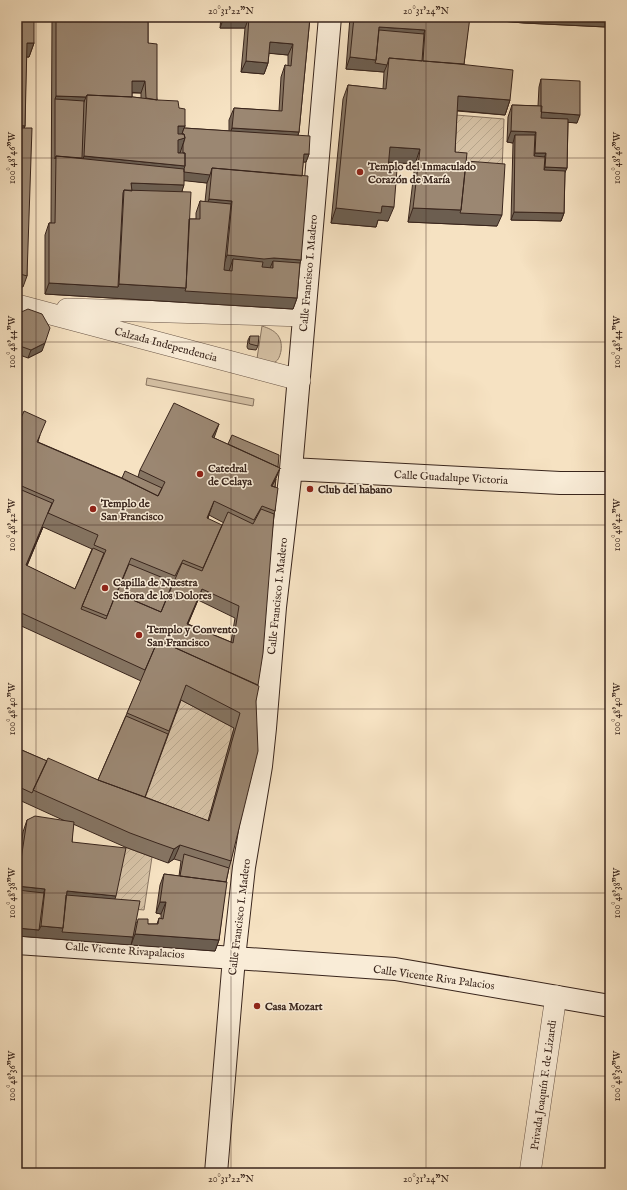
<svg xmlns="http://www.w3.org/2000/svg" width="627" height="1190" viewBox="0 0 627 1190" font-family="'IM FELL English',serif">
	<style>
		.grass { fill: #d6c2a6; stroke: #887461 }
		.garden { fill: url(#garden-furrows); stroke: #887461 }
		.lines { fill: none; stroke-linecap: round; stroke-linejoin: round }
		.street-casing { stroke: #685446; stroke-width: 22 }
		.secondary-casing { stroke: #39251c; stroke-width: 24 }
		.street { stroke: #f9ecd7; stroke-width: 21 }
		.secondary { stroke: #f9ecd7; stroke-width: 22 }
		.wall { fill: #857462; stroke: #39251c; fill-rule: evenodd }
		.shaded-wall { fill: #6c5e50; stroke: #39251c }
		.building { fill: #9b8772; stroke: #39251c; fill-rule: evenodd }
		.ticks { fill: none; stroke: #39251c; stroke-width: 1; stroke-opacity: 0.45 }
		.poi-dot { fill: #8f2418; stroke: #f9ecd7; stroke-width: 1.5 }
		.labels { text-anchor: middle; stroke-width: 3; stroke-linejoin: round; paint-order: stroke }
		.poi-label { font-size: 11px; font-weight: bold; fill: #39251c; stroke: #f9ecd7; text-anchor: start }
		.street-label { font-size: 11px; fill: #39251c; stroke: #f9ecd7 }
		.neatline { fill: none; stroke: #39251c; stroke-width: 1.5 }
		.ticks-label { font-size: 10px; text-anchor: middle; fill: #39251c }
	</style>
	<defs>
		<pattern id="garden-furrows" width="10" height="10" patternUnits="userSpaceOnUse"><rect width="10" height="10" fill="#d6c2a6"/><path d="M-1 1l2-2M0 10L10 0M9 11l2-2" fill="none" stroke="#b8a78e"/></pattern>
	</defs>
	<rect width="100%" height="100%" fill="#f6e2c2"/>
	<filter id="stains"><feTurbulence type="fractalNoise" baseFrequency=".005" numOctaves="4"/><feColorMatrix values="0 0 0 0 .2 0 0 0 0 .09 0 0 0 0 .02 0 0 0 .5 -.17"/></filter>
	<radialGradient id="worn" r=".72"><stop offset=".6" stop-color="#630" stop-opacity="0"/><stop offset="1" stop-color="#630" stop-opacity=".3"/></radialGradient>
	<path class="grass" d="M262 326C275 330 283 336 281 351 280 355 279 360 275 362 270 366 262 365 256 365Z
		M147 378 254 399 253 406 146 385Z"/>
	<path class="garden" d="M456 115 504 119 502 171 454 164Z
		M181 700 234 728 204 836 140 812Z
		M125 847 152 857 144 910 112 907Z"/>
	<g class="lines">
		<defs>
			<path id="street" d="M17 305 300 380
				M67 309 304 316
				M530 1173 556 996"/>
			<path id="secondary" d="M291 469 560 483H610
				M17 943 395 969 610 1006
				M216 1173 234 958 244 867 261 766 265 728 275 607 291 469 330 17"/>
		</defs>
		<use href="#street" class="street-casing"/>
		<use href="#secondary" class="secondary-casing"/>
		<use href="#street" class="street"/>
		<use href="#secondary" class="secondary"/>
	</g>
	<path class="wall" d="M17 17 34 43 29 57H26L25 126 24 128 27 276 23 287 17 286Z
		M52 17H148V43L157 100 179 108 185 126 184 128 229 131V120L234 108 279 111 281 77 285 65 288 66V55L269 53 268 63 264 74 241 72 245 28H220L221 17H310L299 132 298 135 309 154 306 162H303L302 176 301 260 300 263 297 298 293 309 45 294V235L49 223H51ZM132 93H141V98L132 97ZM184 180 207 183 205 202 200 201 196 213V219H189L182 192Z
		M350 17H609L606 27 524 23 469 18 464 64 510 100 505 115 457 111 455 152 466 161 497 226 408 222 415 164 389 162 388 221 378 220 376 227 331 223 343 99 348 85 383 89 384 72 346 69Z
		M541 79 577 123 568 122 567 168 565 171 564 213 561 221 511 220 513 143 507 142 508 117 512 105 538 106 539 87Z
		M17 314 42 351 28 358 17 354Z
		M250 336 258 346 256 350 248 349 247 347 248 340Z
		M17 428 40 435 38 442 122 478 138 477 140 470 214 438 280 468 275 481V511L274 514 231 861 229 868 226 882 219 940 215 951 17 936V871L23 832 27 820 65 821 17 799V748L47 761 98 780 141 681 17 624ZM209 515 224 523 220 531 208 519ZM43 527 92 549 75 589 27 566ZM198 600 235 618 231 642 188 624ZM181 700 234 728 208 821 145 797ZM73 824 125 847 168 863 174 859 181 861 179 876 164 874 160 885 156 913 161 914V919L159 918 157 924H148L136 922 114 899 72 842Z"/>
	<path class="shaded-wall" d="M224 17H249L245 28H220Z
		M283 17H297L294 26Z
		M454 17H609L606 27 524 23Z
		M379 27 425 30 421 42 377 38Z
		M270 42 293 44 288 55 266 53Z
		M27 43H34L29 57H21Z
		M350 57 376 60 387 65 384 72 346 69Z
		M246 61 268 63 264 74 241 72Z
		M132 81H145L141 93 128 92Z
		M56 96 86 97 81 109 55 99Z
		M458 96 510 100 505 115 453 110Z
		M541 112 580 115 577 123 538 120Z
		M17 125 25 126 20 140H17Z
		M178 126H185L180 139 185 138 180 153 172 154Z
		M232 128 299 132 295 143 228 139Z
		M511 131 536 132 532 143 515 135 513 143 507 142Z
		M390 147 420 149 415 164 385 162Z
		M535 153H546L542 164H531Z
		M304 154H309L306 162H301Z
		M84 156 185 166 210 175 207 183 79 170Z
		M545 167 567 168 562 179 541 178Z
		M131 183 184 185 180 197 132 195Z
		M209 199 232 201 227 215 204 213Z
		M382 206 394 207 388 221 378 220 376 227 331 223 336 208Z
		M413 208 461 210 502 215 497 226 408 222Z
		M514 212 564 213 561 221 511 220Z
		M227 255 274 258 301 260 296 275 273 268V261L268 273 233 259 229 271 222 270Z
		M49 283 118 287 119 284 186 288 297 298 293 309 45 294Z
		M45 343 42 351 28 358 31 350Z
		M219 424 214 438 212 437Z
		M280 468 274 482 268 497 271 486Z
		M214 501 209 515 201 533 207 518Z
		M43 527 22 577 26 565Z
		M202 589 198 600 183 635 187 624Z
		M180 845 174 859 168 863 174 849Z
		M17 886 45 889 41 900 17 898Z
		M67 891 116 896 112 907 65 903Z
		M160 902H166L161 914 156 913Z
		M41 926 63 928 133 937 131 945 17 936V928L39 930Z
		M135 934 219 940 215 951 131 945Z"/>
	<path class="building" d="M17 17H34V43H27L25 126 17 125Z
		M56 17H148V43L157 44V100L146 98 145 81H132V97L87 95 86 97 56 96Z
		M249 17H284V18L297 19 298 17H310L299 132 232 128 234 108 282 111 285 65 291 66 293 44 270 42 268 63 246 61Z
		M354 17H470L464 64 423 61 425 30 379 27 376 60 350 57Z
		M379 30 424 34 422 61 389 58 387 65 375 63 376 60Z
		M389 58 459 64 513 70 510 100 458 96 455 152 467 153 461 210 413 208 420 149 390 147 388 168 397 169 394 207 382 206 381 213 336 208 348 85 386 89Z
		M541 79 580 81V115L541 112Z
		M87 95 133 97 158 100 178 101 179 108 185 109V126H178V134H184L185 138 178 140V153H185V166L84 156Z
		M55 99 84 101 82 158 56 156 55 159Z
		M512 105 542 106 541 118 568 119 567 168 545 167 546 153H535L536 132 511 131Z
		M17 128H32L27 276 17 273Z
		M184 128 310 136 309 154H304L302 176 212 168 210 175 184 172V169L185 166V153H183V145L185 138 184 134H182Z
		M515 135H535L534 156 545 157 544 170 565 171 564 213 514 212Z
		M56 156 184 169V185L131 183 132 191 124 190 123 193 118 287 49 283V223H55Z
		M466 161 505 164 502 215 460 213 461 210Z
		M212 168 308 176 301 260 274 258 264 259 227 255 232 201 209 199Z
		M124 190 191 192 186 288 119 284Z
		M200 201 231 204 224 270 232 271 233 259 263 262 262 267 273 268V261L300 263 297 298 185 291 186 288 189 219H200Z
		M28 309 42 314 50 328 45 343 31 350 17 345V314Z
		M250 336H259L258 346 250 344 249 343Z
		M174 403 219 424 212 437 280 468 271 486 278 488 275 511 262 506 254 520 214 501 207 518 222 525 203 568 183 560 175 576 131 558 107 616 82 606 106 550 94 545 98 535 48 513 54 500 17 484V428L24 411 46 421 37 442 121 478 158 496 165 482 140 470Z
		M232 435 279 455 278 467 228 444Z
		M125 471 162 488 158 496 122 478Z
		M276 479 275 487 272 486Z
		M17 488 52 503 26 565 75 589 93 548 104 553 81 609 106 619 116 593 161 612 182 563 202 571 228 512 253 524 261 509 274 514 263 653 258 685 158 640 145 670 17 611ZM202 589 239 606 233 643 187 624Z
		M129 564 173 582 161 612 117 593Z
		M158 640 259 686 256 701 258 751 231 861 180 845 174 849 157 843 130 833 33 790 48 758 98 780 209 821 240 713 186 685 169 731 127 713Z
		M126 716 168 734 145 797 98 780Z
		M17 748 47 761 32 793 17 786Z
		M35 816 74 822 72 842 126 848 116 896 67 891 63 928 41 926 45 889 17 886 27 820Z
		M184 854 229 868 226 882 180 876Z
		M164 874 227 882 219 940 135 934 138 919H148V924H158L159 918 163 919 166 902H160Z
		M17 890 44 893 39 930 17 928Z
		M66 895 140 901 133 937 62 932 63 928Z"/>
	<path class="ticks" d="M36 17V1173M231 17V1173M426 17V1173M17 158H610M17 342H610M17 525H610M17 709H610M17 893H610M17 1076H610"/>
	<g class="poi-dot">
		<circle cx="360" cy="172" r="4"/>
		<circle cx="200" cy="474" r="4"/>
		<circle cx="310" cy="489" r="4"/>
		<circle cx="93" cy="509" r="4"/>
		<circle cx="105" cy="588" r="4"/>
		<circle cx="139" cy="635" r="4"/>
		<circle cx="257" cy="1006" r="4"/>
	</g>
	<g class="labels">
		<g class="poi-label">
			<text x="368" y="170">Templo del Inmaculado<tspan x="368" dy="13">Corazón de María</tspan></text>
			<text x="208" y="472">Catedral<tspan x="208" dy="13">de Celaya</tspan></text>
			<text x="318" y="493">Club del habano</text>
			<text x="101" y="507">Templo de<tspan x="101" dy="13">San Francisco</tspan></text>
			<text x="113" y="586">Capilla de Nuestra<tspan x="113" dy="13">Señora de los Dolores</tspan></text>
			<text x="147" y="633">Templo y Convento<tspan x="147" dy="13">San Francisco</tspan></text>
			<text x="265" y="1010">Casa Mozart</text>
		</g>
		<g class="street-label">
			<text transform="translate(308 273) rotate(-85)" y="4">Calle Francisco I. Madero</text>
			<text transform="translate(166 344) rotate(15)" y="4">Calzada Independencia</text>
			<text transform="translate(451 477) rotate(3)" y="4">Calle Guadalupe Victoria</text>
			<text transform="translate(277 596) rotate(-84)" y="4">Calle Francisco I. Madero</text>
			<text transform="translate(239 917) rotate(-83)" y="4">Calle Francisco I. Madero</text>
			<text transform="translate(125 950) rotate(4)" y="4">Calle Vicente Rivapalacios</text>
			<text transform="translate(434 977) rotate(8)" y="4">Calle Vicente Riva Palacios</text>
			<text transform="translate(543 1085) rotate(-82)" y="4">Privada Joaquín F. de Lizardi</text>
		</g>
	</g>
	<rect width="627" height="1190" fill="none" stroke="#f6e2c2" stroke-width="44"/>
	<rect x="22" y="22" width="583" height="1146" class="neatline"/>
	<g class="ticks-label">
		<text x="231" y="14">20°31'22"N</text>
		<text x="426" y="14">20°31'24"N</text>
		<text transform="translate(616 158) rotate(-90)" y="4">100°48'46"W</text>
		<text transform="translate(11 158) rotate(-90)" y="4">100°48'46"W</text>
		<text transform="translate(616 342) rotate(-90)" y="4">100°48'44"W</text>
		<text transform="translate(11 342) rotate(-90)" y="4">100°48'44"W</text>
		<text transform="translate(11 525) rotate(-90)" y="4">100°48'42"W</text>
		<text transform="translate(616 525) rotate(-90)" y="4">100°48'42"W</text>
		<text transform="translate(11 709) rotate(-90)" y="4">100°48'40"W</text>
		<text transform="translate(616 709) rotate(-90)" y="4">100°48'40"W</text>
		<text transform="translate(11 893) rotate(-90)" y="4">100°48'38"W</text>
		<text transform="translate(616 893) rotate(-90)" y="4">100°48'38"W</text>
		<text transform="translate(11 1076) rotate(-90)" y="4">100°48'36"W</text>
		<text transform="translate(616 1076) rotate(-90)" y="4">100°48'36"W</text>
		<text x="231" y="1182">20°31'22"N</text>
		<text x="426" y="1182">20°31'24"N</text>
	</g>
	<rect width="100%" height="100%" filter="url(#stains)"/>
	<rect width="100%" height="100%" fill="url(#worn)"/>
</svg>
